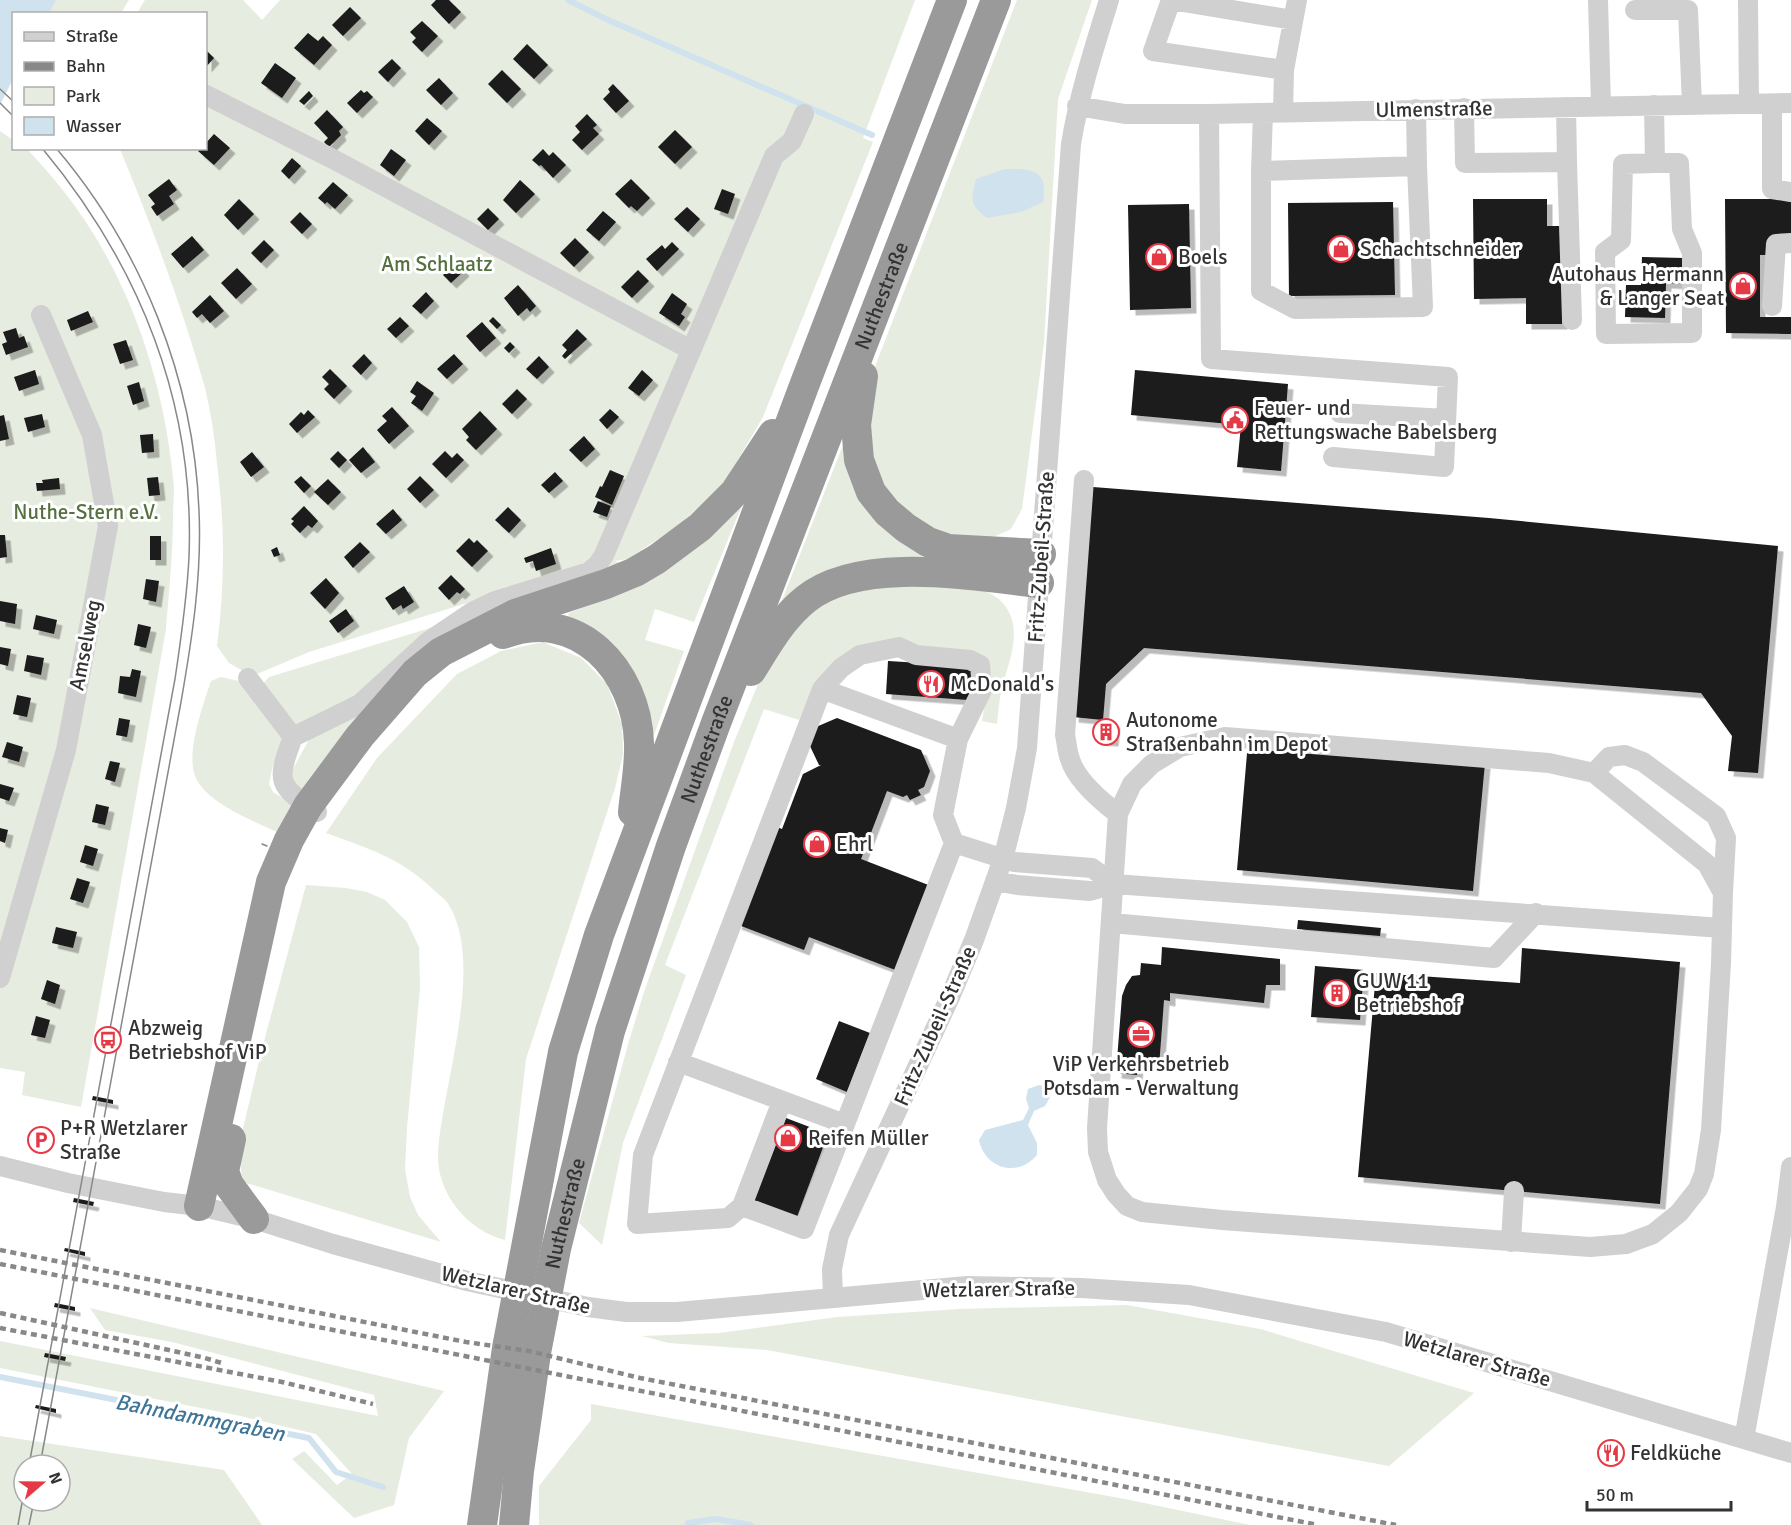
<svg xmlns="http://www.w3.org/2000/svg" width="1791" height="1525" viewBox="0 0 1791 1525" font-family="Signika,sans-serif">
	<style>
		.green { fill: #e6ecdf; fill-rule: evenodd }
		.water { fill: #cfe2ee }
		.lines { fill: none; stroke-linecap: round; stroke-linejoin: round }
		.stream { stroke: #cfe2ee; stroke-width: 6 }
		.building { fill: #1a1a1a; filter: url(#shadow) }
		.minor { stroke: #d0d0d0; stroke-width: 20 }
		.highway { stroke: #9a9a9a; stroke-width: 30 }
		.tram { stroke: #888; stroke-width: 1.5 }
		.rail { stroke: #888; stroke-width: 4.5; stroke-dasharray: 6 4.5; stroke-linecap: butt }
		.labels { text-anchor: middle; stroke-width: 6; stroke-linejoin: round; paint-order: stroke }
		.street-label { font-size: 21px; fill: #333; stroke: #fff }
		.poi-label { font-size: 21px; fill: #333; stroke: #fff; text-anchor: start }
		.park-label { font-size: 21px; fill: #56703f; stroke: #fff }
		.water-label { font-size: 22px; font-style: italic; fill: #3f7597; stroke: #fff }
	</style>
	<defs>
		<filter id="shadow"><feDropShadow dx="5.5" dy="5.5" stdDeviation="0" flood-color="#0004"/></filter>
	</defs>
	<rect width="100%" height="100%" fill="#fff"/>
	<path class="green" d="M54 0H129L121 13 47 14Z
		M145 0H243L262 20 280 0H915L863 138 873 142 763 417 726 480 682 523 628 559 614 561 625 564C613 570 601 577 588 582 543 601 495 612 453 636 390 673 351 736 309 793L299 790 290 774 310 738 347 720 368 705 419 655 462 624 496 607 548 592 591 575 612 560 770 184 755 181 595 554 577 569 309 652 257 674 243 671 229 663 217 646C225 584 225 526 217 464 215 439 211 413 205 388 182 306 152 227 120 149L206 148V14L137 13Z
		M1017 0H1092L1058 99 1044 343 1022 509 1011 529 991 538 948 539 901 512 871 465 867 405 874 369Z
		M0 131 13 140 14 148 25 149 29 151C52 176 73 201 91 230 137 302 165 393 173 478 175 490 173 503 173 515 173 553 169 591 166 629L81 1107 22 1095 25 1072 0 1068Z
		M845 440 935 556 779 608Z
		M743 503 694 622 655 609 645 640 684 651 650 746 568 618 569 613 630 589Z
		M868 585C898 586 973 579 996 597 1004 602 1012 615 1013 624 1017 648 1006 669 1001 692 999 703 998 714 997 724L982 721 987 692 918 648 901 641 820 680 799 720 764 709 665 965 686 975 623 1143 602 1245 579 1223 629 1041 644 992 734 742 768 660 785 632 828 601Z
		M440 625 359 699 292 727 262 685 269 677Z
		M543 642 581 658 607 684 622 724 623 754 615 788 526 1059 505 1240C467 1231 436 1192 438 1153 442 1085 487 962 447 902 443 898 438 894 434 890 401 858 367 848 326 833L377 758 457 674 501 651Z
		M221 677 247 683 281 732 283 744 273 765 269 784 273 792 292 804 277 832C253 821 205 802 195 776 186 752 203 705 211 681Z
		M306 885 346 888 367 892 385 900 407 922 419 947 420 988 407 1128 405 1169 410 1197 418 1215 441 1242 243 1182 238 1149 262 1049Z
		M1127 1305 1260 1329 1474 1393 1389 1466 767 1350 669 1343 642 1336 719 1333 837 1317 959 1309Z
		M90 1308 444 1391 409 1438 394 1505 354 1518 292 1459 304 1451 337 1485 352 1474 316 1434 236 1415 0 1368V1341L378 1416 374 1395 172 1342 105 1330Z
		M591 1404 1125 1499 1250 1525H539V1486L591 1420Z
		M0 1436 224 1470 262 1525H0ZM24 1465H60V1501H24Z"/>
	<path class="water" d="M0 0H56L49 13 14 14 13 79 0 105Z
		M1005 169C1033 169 1048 169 1043 202L1021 212 987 218C969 205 971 199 976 179Z
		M1039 1085 1047 1087 1050 1097 1045 1106 1034 1111 1028 1125 1037 1143V1155C1018 1178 985 1169 979 1140L985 1130 1023 1120 1029 1108 1026 1099 1028 1089Z"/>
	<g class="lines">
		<path class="stream" d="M568 0 606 19 872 135
			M0 1377 309 1438 336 1472 383 1487
			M688 1523 716 1519 751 1525"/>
	</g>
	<path class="building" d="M436 0H449L461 12 449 24 431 5Z
		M350 7 361 18 343 36 332 25Z
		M422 21 438 36 422 52 412 42 416 38 410 32Z
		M308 33 318 41 323 36 332 45 314 65 294 48Z
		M527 44 548 65 534 79 513 59Z
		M206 50 214 58 206 67Z
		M392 59 401 68 388 82 378 72Z
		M275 63 296 78 282 98 261 83Z
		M502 70 521 89 507 103 488 84Z
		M439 78 453 93 441 105 426 90Z
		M613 84 629 101 616 113 603 99 610 92 608 89Z
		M361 90 364 93 367 91 373 97 357 113 347 103Z
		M309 91 313 96 304 105 299 101Z
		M327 110 343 127 339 131 341 135 329 147 324 142 328 138 314 123Z
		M587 114 597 125 593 128 599 134 582 150 572 140 580 132 575 126Z
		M427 118 442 131 429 145 415 131Z
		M675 130 692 147 675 164 658 147Z
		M214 134 230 148 214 165 198 151 201 148H206V143Z
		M391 149 406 160 394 176 380 165Z
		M543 149 549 156 553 152 566 165 553 178 541 165 539 166 532 160Z
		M292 158 301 166 289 179 281 171Z
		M169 179 177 190 169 196 174 204 157 216 151 207 155 204 148 195Z
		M631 179 650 198 637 211 631 206 629 208 615 194Z
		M520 180 535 194 516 213 503 200Z
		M333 182 348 195 335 209 327 202 325 204 318 198Z
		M722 189 735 194 728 214 714 209Z
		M239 199 254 214 238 230 224 215Z
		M1473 199H1547V226H1562V324H1526V298L1474 299Z
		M1725 199H1791V238H1768L1769 255H1760V317H1791V334L1726 333Z
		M1393 202 1395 295 1289 296 1288 203Z
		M1189 204 1191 308 1130 310 1128 205Z
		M687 207 700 219 688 232 674 219Z
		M488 208 499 219 488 230 477 219Z
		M603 211 616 222 599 241 586 230Z
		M300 212 312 224 302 234 290 222Z
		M192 236 204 250 183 268 171 254Z
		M575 238 589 252 574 267 560 253Z
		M264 240 274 250 261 263 251 253Z
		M672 242 679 249 657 271 646 259 662 245 665 249Z
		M1642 257 1684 258 1683 284 1666 283 1665 318 1625 317 1626 285H1641Z
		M456 262 464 271 451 283 443 275Z
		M237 268 252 284 236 299 221 283Z
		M638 270 649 281 632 298 621 287Z
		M518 285 536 306 530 312 527 308 518 316 504 298Z
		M426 292 434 301 421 314 412 306Z
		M672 293 687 304 681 314 685 317 679 326 659 313Z
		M210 295 224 311 210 323 202 314 197 318 192 312Z
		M88 311 93 322 71 331 67 320Z
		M400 317 409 326 396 338 387 329Z
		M493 317 501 325 497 329 489 321Z
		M482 322 496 338 480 352 466 336Z
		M16 328 19 338 24 336 28 347 6 355 2 344 7 342 3 332Z
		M577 329 587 339 565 359 562 356 567 350 562 345Z
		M126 340 133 360 120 364 113 344Z
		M510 342 515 347 509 353 504 348Z
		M364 354 372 363 361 375 352 366Z
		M454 354 463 364 447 379 437 369Z
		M539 356 549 367 537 379 526 369Z
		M330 369 347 386 334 399 324 389 329 384 322 377Z
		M35 370 39 384 19 391 14 377Z
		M642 370 653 380 639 396 628 388Z
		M1135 370 1288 384 1281 471 1237 467 1241 425 1131 415Z
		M417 381 434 393 422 411 411 403 416 396 410 392Z
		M139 382 144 401 133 405 127 386Z
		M517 389 527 399 512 414 502 404Z
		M392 407 409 426 389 444 377 430 387 421 382 416Z
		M610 409 619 417 607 429 599 420Z
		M308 410 315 417 297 433 289 424 301 412 304 415Z
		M480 411 497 429 476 450 466 440 469 437 462 429Z
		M42 414 45 427 28 432 24 418Z
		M4 415 9 439 0 441V416Z
		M153 434 154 452 142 453 140 435Z
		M584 436 595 449 581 462 569 450Z
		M363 447 375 462 361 473 349 460Z
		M338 451 347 460 339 468 330 459Z
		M445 451 452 458 457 453 464 460 446 478 432 464Z
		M252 452 264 467 251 477 240 462Z
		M610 470 624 476 612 505 595 497 600 486 602 487Z
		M555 472 563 481 549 493 541 485Z
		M301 476 311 486 304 493 294 482Z
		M420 476 434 490 420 503 407 489Z
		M158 477 160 495 149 496 147 478Z
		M59 478 60 489 37 491 36 483H43L42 480Z
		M328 479 341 492 328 505 314 492Z
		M1093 487 1489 518 1778 546 1758 773 1728 771 1732 736 1701 693 1144 648 1106 684 1103 720 1073 717Z
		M598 501 611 506 607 517 593 512Z
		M304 506 318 521 312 528 308 525 300 533 291 524 294 521 291 519Z
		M508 507 521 520 509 533 495 520Z
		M393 509 402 520 386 534 376 524Z
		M0 535H5L7 557 0 558Z
		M150 536H161V560H150Z
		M469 538 474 543 477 540 488 551 472 567 456 551Z
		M360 542 370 552 353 568 344 557Z
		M277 547 280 555 274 557 271 550Z
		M551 548 556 564 536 571 533 561 526 563 524 558Z
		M451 575 465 589 460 594 457 592 449 600 438 588Z
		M326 578 339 593 325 609 310 593Z
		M146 579 159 581 156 602 143 599Z
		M404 586 414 602 403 609 401 605 393 610 385 598Z
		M0 601 17 604 15 624 0 621Z
		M346 609 354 621 338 633 329 621Z
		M36 615 57 620 54 634 33 629Z
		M138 624 151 627 146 648 134 645Z
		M0 647 11 649 8 666 0 664Z
		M27 655 44 658 41 675 24 671Z
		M888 661 970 666 977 674 968 700 886 694Z
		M132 669 141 671 136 697 118 693 120 676 130 677Z
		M17 695 31 698 27 717 13 714Z
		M119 718 130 720 127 737 116 735Z
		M837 718 921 750 930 771 924 787 918 790 921 795 910 800 907 795 903 797 887 791 861 859 931 886 898 971 809 937 804 950 736 924 774 826 782 829 803 774 821 765H819L809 744 816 727Z
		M1100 722 1115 723 1113 741 1098 740Z
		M7 742 23 747 19 762 2 757Z
		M1248 742 1485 763 1473 891 1237 870Z
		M110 761 120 763 115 782 105 779Z
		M0 784 14 788 9 801 0 798Z
		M96 804 109 807 105 825 92 822Z
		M0 828 8 830 5 843 0 841Z
		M85 845 98 849 93 866 80 862Z
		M77 878 90 882 83 903 70 899Z
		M1298 920 1381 928 1380 936 1297 929Z
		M56 927 77 932 73 948 52 943Z
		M1162 947 1280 959V985H1266L1264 1003 1170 993V1001L1164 1000 1159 1067 1138 1065 1137 1075 1116 1073 1122 996 1126 985 1132 976 1140 975 1141 963 1161 965Z
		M1522 948 1680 962 1660 1204 1358 1177 1376 973 1520 983Z
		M1315 966 1364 970 1360 1020 1311 1017Z
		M47 980 60 985 55 1004 41 999Z
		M36 1016 50 1020 45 1038 31 1035Z
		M839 1021 870 1033 847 1092 816 1079Z
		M93 1096 113 1100V1104L92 1100Z
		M786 1118 828 1134 797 1217 754 1200Z
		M82 1148 103 1152 102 1155 81 1151Z
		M74 1198 94 1202 93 1206 73 1202Z
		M65 1248 85 1252V1256L64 1251Z
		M55 1303 75 1307V1311L54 1307Z
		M45 1353 66 1357 65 1361 44 1357Z
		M36 1405 56 1409V1413L35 1408Z"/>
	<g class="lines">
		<path class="minor" d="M1598 0 1601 106
			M1748 0 1749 104
			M1635 10H1688L1692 105
			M1284 70 1153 51 1171 0 1293 20
			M206 95 331 158 691 350
			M1772 104V189L1791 192
			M1654 105 1655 163 1623 164 1621 240 1605 252 1606 334 1692 333V253L1682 229 1679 163H1655
			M1077 106 1125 114H1209L1791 103
			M1464 108 1465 163 1567 162 1566 107
			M1283 112 1284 70 1297 0
			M1263 113 1261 171 1417 166 1416 109
			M1209 114 1211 359 1448 377 1444 467 1333 457
			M1567 162 1572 320
			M1261 171V291L1295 309 1423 307 1417 166
			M1772 306 1776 244 1791 243
			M1340 413 1446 419
			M1084 480 1065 735C1067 743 1067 752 1070 759 1076 780 1101 801 1118 814
			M248 678 293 737
			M822 689 841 668 860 655 899 647 916 655 970 660 980 665 982 690 958 739
			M1225 737 1549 763 1594 773 1707 864 1723 893 1721 963 1711 1130 1704 1174 1698 1189 1679 1213 1653 1234 1626 1244 1590 1247 1222 1220 1142 1212 1127 1206 1116 1194 1107 1180 1098 1152 1097 1128 1118 814 1132 784 1152 764 1180 747Z
			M1594 773 1609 757 1625 755 1643 762 1716 816 1726 838 1723 893
			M317 812C277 785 276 782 293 737L360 704 429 641 472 612 495 601 589 572 598 564 604 555 774 156 792 141 804 114
			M954 843 1014 862 1092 868 1114 884 1722 928
			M995 881 1017 885 1090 891 1114 884
			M1112 923 1494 958 1536 913
			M0 978 66 750 108 526 92 435 41 315
			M678 1062 845 1124 954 843 943 815 958 739 822 689 643 1155 637 1224 728 1218 742 1206 782 1101
			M0 1166 68 1183 164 1202 199 1206 254 1219 333 1244 467 1281 588 1307 626 1312H677L967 1286 1081 1288 1189 1295 1386 1332 1791 1453
			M742 1206 804 1229 845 1124
			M1511 1242 1514 1191
			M833 1297 832 1269 839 1235 950 997 974 940 1003 859 1016 808 1027 748 1071 144C1079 95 1094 48 1109 0
			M1744 1439 1786 1207 1791 1167"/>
		<g class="highway">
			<path d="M863 376 856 425 859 460 871 492 887 512 906 528 928 542 948 549 1041 554"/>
			<path d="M503 634C578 605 637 671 639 743 640 766 635 790 633 812"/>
			<path d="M751 671C767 645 782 618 806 599 861 555 974 576 1039 583"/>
			<path d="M231 1139 224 1171 229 1185 254 1219"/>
			<path d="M199 1206 271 882 289 840 308 806 360 736 415 673 441 652 515 614 606 584 635 572 657 559 700 527 735 492 773 434"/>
			<path d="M482 1525 507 1348 563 1052 599 935 804 386 952 0"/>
			<path id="s1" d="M514 1525 519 1471 536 1353 556 1249 610 1031 671 846 716 723 996 0"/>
		</g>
		<path class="tram" d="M0 89 14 102
			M0 103 14 117
			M262 844 267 846
			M29 1465 175 679C181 639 187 598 189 557 195 403 140 266 42 148
			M40 1465 181 702C192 639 202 576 199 511 194 379 142 249 56 148
			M18 1525 24 1492
			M29 1525 34 1501"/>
		<path class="rail" d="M0 1250 466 1342 529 1351 640 1378 1396 1525
			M0 1264 1318 1525
			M0 1313 205 1358 225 1364
			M0 1328 282 1382 373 1404"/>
	</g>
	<defs>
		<symbol id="shop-ring" viewBox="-11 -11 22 22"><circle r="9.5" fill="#fff" stroke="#e63946" stroke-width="1.5"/><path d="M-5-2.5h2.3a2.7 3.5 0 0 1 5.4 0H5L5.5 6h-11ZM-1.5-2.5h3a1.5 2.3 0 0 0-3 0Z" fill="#e63946"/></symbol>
		<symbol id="civic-ring" viewBox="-11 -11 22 22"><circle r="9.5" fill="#fff" stroke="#e63946" stroke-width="1.5"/><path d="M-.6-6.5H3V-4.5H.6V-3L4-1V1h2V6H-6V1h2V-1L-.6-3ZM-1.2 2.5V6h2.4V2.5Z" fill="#e63946"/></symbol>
		<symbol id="restaurant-ring" viewBox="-11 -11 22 22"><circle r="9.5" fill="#fff" stroke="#e63946" stroke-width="1.5"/><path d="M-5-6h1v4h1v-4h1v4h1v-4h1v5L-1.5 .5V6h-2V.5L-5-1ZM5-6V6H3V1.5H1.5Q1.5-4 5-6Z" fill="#e63946"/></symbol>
		<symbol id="building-ring" viewBox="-11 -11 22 22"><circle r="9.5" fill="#fff" stroke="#e63946" stroke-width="1.5"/><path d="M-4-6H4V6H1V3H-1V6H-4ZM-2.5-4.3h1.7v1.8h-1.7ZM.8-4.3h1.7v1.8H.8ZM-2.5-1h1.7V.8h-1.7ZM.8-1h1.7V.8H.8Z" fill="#e63946"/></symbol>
		<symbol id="office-ring" viewBox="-11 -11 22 22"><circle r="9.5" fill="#fff" stroke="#e63946" stroke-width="1.5"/><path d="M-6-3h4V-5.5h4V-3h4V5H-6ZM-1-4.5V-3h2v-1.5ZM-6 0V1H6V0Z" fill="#e63946"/></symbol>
		<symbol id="bus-ring" viewBox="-11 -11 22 22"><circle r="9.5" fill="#fff" stroke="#e63946" stroke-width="1.5"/><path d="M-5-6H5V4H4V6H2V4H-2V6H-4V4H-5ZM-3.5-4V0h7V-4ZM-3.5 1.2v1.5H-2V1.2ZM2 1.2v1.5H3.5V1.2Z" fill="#e63946"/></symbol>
		<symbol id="parking-ring" viewBox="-11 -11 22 22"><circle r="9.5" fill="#fff" stroke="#e63946" stroke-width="1.5"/><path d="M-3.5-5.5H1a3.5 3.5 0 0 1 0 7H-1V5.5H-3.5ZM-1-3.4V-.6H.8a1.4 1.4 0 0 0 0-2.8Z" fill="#e63946"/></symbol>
	</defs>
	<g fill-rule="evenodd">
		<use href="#shop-ring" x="1326" y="234" width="30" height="30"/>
		<use href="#shop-ring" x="1144" y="242" width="30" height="30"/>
		<use href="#shop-ring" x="1728" y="271" width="30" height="30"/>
		<use href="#civic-ring" x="1220" y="405" width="30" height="30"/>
		<use href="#restaurant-ring" x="916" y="669" width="30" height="30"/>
		<use href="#building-ring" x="1091" y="717" width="30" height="30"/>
		<use href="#shop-ring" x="802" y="829" width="30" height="30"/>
		<use href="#building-ring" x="1322" y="978" width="30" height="30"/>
		<use href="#office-ring" x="1126" y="1019" width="30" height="30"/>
		<use href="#bus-ring" x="93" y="1025" width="30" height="30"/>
		<use href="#shop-ring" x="773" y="1123" width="30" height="30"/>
		<use href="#parking-ring" x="26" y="1125" width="30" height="30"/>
		<use href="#restaurant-ring" x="1596" y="1438" width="30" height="30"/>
	</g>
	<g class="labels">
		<g class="street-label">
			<text transform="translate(1434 109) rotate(-1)" y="7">Ulmenstraße</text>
			<text dy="7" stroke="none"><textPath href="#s1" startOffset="1288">Nuthestraße</textPath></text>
			<text transform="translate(1041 557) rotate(-86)" y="7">Fritz-Zubeil-Straße</text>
			<text transform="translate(85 645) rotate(-79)" y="7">Amselweg</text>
			<text dy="7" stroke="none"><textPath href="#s1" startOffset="802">Nuthestraße</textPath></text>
			<text transform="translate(935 1026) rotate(-66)" y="7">Fritz-Zubeil-Straße</text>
			<text dy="7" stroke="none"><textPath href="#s1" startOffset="316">Nuthestraße</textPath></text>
			<text transform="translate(999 1289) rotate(-1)" y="7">Wetzlarer Straße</text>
			<text transform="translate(516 1290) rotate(13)" y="7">Wetzlarer Straße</text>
			<text transform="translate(1477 1359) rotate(16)" y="7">Wetzlarer Straße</text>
		</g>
		<g class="poi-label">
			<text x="1360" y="256">Schachtschneider</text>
			<text x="1178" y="264">Boels</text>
			<text x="1724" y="281" text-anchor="end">Autohaus Hermann<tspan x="1724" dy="24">&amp; Langer Seat</tspan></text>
			<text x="1254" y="415">Feuer- und<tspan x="1254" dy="24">Rettungswache Babelsberg</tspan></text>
			<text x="950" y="691">McDonald's</text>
			<text x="1126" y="727">Autonome<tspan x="1126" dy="24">Straßenbahn im Depot</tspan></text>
			<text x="836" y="851">Ehrl</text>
			<text x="1356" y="988">GUW 11<tspan x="1356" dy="24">Betriebshof</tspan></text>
			<text x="128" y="1035">Abzweig<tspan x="128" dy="24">Betriebshof ViP</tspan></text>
			<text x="1141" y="1071" text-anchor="middle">ViP Verkehrsbetrieb<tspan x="1141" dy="24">Potsdam - Verwaltung</tspan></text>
			<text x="60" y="1135">P+R Wetzlarer<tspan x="60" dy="24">Straße</tspan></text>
			<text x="808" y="1145">Reifen Müller</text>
			<text x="1630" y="1460">Feldküche</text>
		</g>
		<g class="park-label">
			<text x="437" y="271">Am Schlaatz</text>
			<text x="86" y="519">Nuthe-Stern e.V.</text>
		</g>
		<g class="water-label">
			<text transform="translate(200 1417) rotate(11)" y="8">Bahndammgraben</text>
		</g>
	</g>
	<rect x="12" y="12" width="195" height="138" fill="#ffffff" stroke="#adadad" stroke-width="1.5"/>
	<rect x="24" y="32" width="30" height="9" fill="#d0d0d0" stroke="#adadad" stroke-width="1.5"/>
	<text x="66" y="42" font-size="18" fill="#333333">Straße</text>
	<rect x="24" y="62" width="30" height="9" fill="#888888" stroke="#adadad" stroke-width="1.5"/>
	<text x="66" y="72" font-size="18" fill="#333333">Bahn</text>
	<rect x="24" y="87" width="30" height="18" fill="#e6ecdf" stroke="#adadad" stroke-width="1.5"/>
	<text x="66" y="102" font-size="18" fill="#333333">Park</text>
	<rect x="24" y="117" width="30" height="18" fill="#cfe2ee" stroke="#adadad" stroke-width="1.5"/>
	<text x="66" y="132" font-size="18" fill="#333333">Wasser</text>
	<g transform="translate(42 1483) rotate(70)"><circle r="28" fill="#ffffff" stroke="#adadad" stroke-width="1.5"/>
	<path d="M0-4.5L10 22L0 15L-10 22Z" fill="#e63946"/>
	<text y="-9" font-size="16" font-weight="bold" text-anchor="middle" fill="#333333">N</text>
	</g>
	<path d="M1587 1501v9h144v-9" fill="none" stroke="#333333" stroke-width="3"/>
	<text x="1596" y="1501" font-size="18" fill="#333333" stroke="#ffffff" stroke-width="4.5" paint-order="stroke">50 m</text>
</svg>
